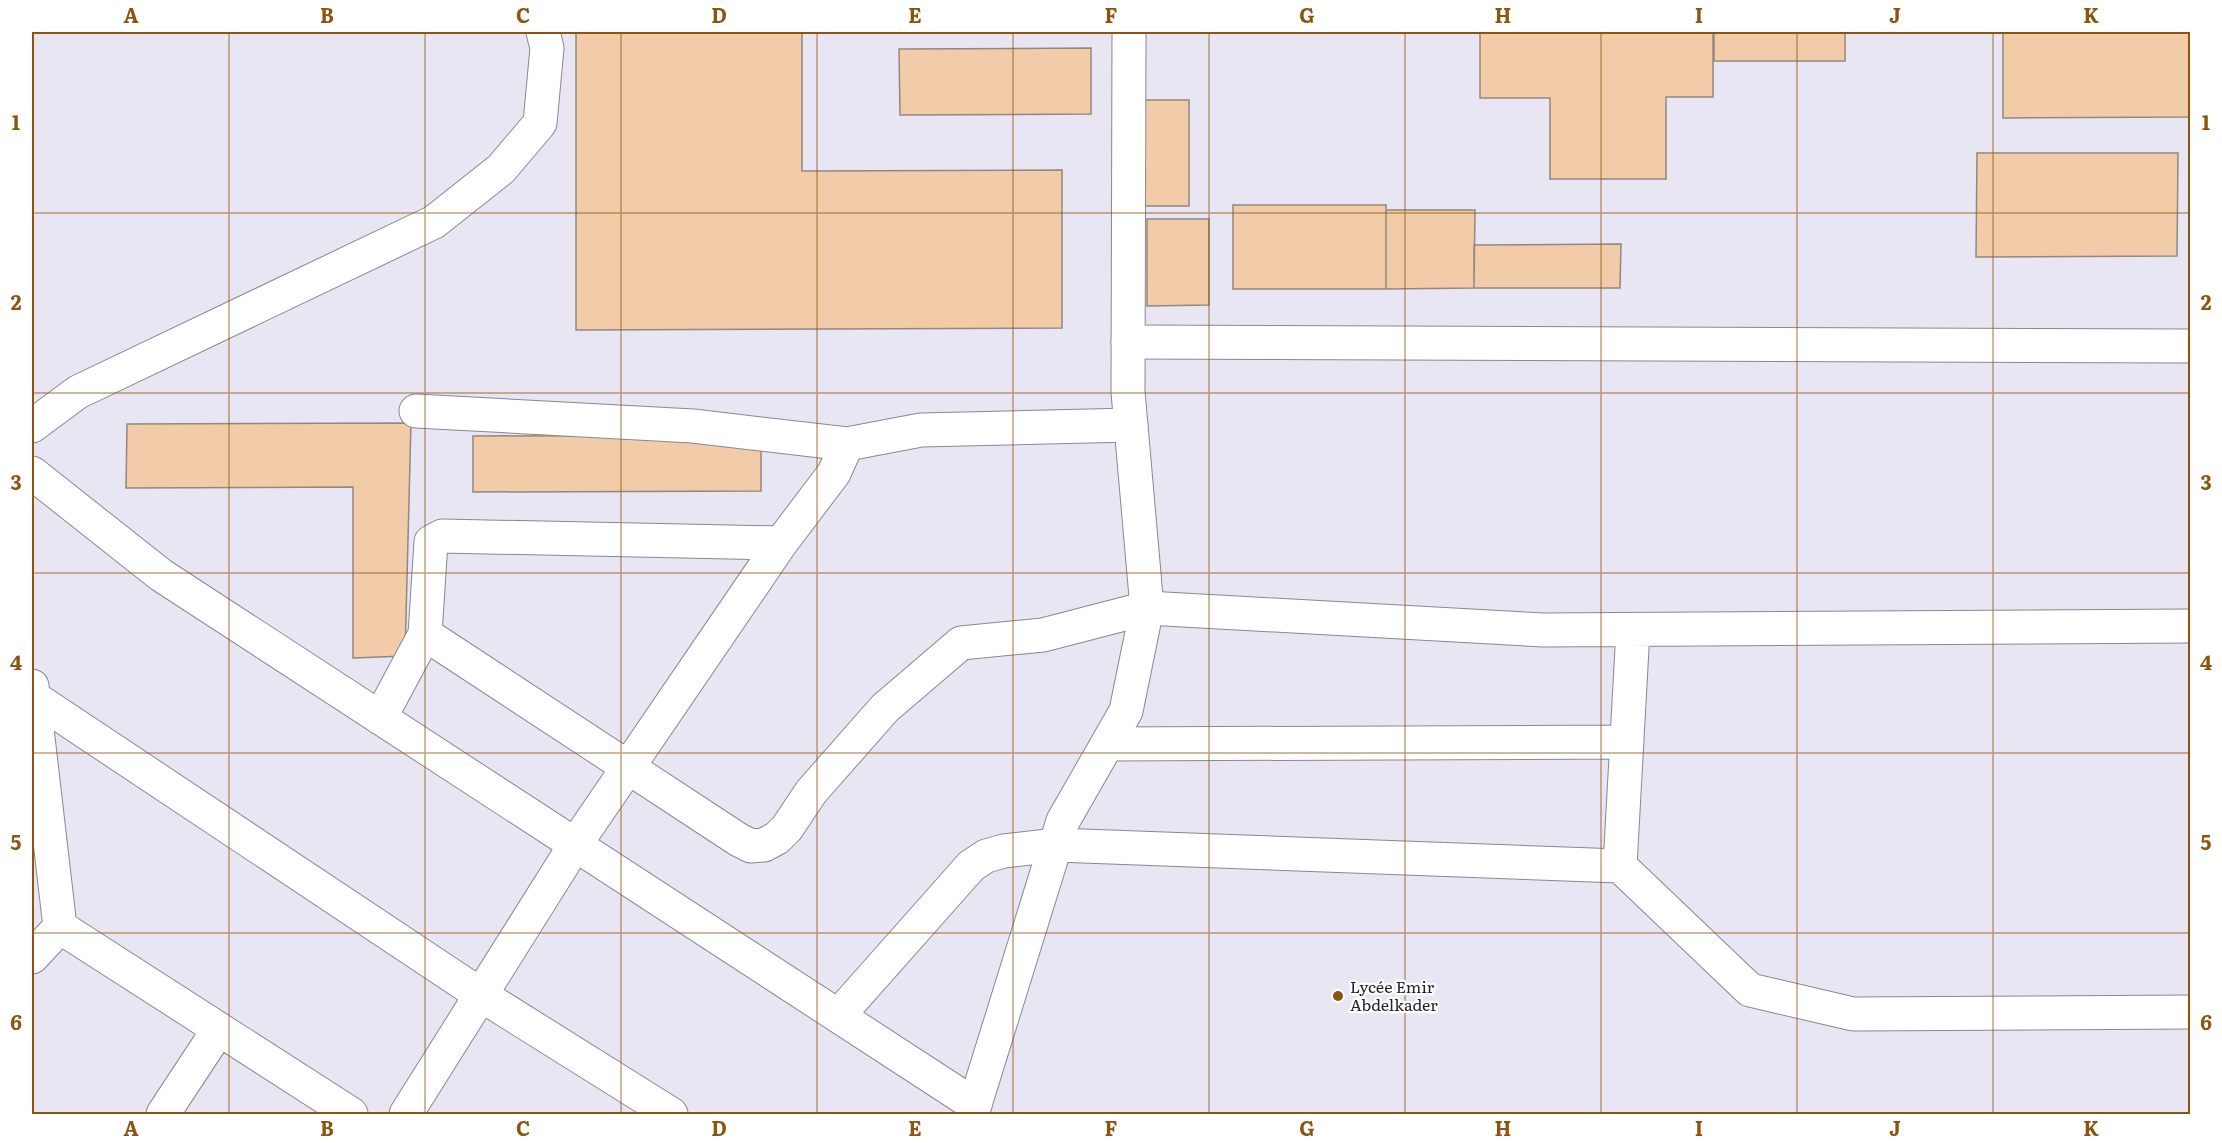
<svg xmlns="http://www.w3.org/2000/svg" width="2222" height="1146" viewBox="0 0 2222 1146" font-family="Literata,serif">
	<style>
		.building { fill: #f2cba8; stroke: #92887f; stroke-width: 1.5 }
		.lines { fill: none; stroke-linecap: round; stroke-linejoin: round }
		.minor-casing { stroke: #8a8793; stroke-width: 35 }
		.tertiary-casing { stroke: #8a8793; stroke-width: 35 }
		.minor { stroke: #fff; stroke-width: 33 }
		.tertiary { stroke: #fff; stroke-width: 33 }
		.grid { fill: none; stroke: #8d540e; stroke-width: 1.5; stroke-opacity: 0.55 }
		.poi-dot { fill: #8d540e; stroke: #fff; stroke-width: 2 }
		.labels { text-anchor: middle; stroke-width: 4.5; stroke-linejoin: round; paint-order: stroke }
		.poi-label { font-size: 16px; fill: #242328; stroke: #fff; text-anchor: start }
		.neatline { fill: none; stroke: #8d540e; stroke-width: 2 }
		.grid-label { font-size: 20px; text-anchor: middle; font-weight: bold; fill: #8d540e }
	</style>
	<rect width="100%" height="100%" fill="#e9e6f3"/>
	<path class="building" d="M576 32H802V171L1062 170V328L576 330Z
		M1480 32H1713V97H1666V179H1550V98H1480Z
		M1714 32H1845V61H1714Z
		M2003 32H2190V117L2003 118Z
		M1091 48V114L900 115 899 49Z
		M1139 100H1189V206H1139Z
		M1977 153H2178L2177 256 1976 257Z
		M1233 205H1386V289H1233Z
		M1386 210H1475L1474 288 1386 289Z
		M1147 219H1209V305L1147 306Z
		M1621 244 1620 288H1474V245Z
		M411 423 405 656 353 658V487L126 488 127 424Z
		M761 435V491L473 492V436Z"/>
	<g class="lines">
		<defs>
			<path id="minor" d="M1128 342 2190 346
				M416 411 693 426 847 444 921 430 1131 425
				M32 426 78 392 434 222 501 169 540 123 547 48 543 32
				M32 473 161 575 975 1105
				M425 634 739 840 751 846 764 845 777 838 787 828 811 792 885 708 961 643 1043 635 1147 608 1543 630 2190 626
				M32 686 60 927 351 1114
				M32 699 33 697 481 995 671 1114
				M380 718 425 634 431 542 442 536 781 543
				M1108 744 1627 742
				M1620 866 1633 630
				M32 957 60 927
				M838 1016 971 866 986 856 1004 851 1056 845 1620 866 1750 990 1853 1014 2190 1012
				M163 1114 219 1029
				M406 1114 575 845 781 543 834 473 847 444"/>
			<path id="tertiary" d="M972 1114 1063 821 1126 711 1147 608 1128 392 1129 32"/>
		</defs>
		<use href="#minor" class="minor-casing"/>
		<use href="#tertiary" class="tertiary-casing"/>
		<use href="#minor" class="minor"/>
		<use href="#tertiary" class="tertiary"/>
	</g>
	<path class="grid" d="M229 32V1114M425 32V1114M621 32V1114M817 32V1114M1013 32V1114M1209 32V1114M1405 32V1114M1601 32V1114M1797 32V1114M1993 32V1114M32 213H2190M32 393H2190M32 573H2190M32 753H2190M32 933H2190"/>
	<circle class="poi-dot" cx="1338" cy="996" r="6"/>
	<g class="labels">
		<g class="poi-label">
			<text x="1350" y="993">Lycée Emir<tspan x="1350" dy="18">Abdelkader</tspan></text>
		</g>
	</g>
	<rect width="2222" height="1146" fill="none" stroke="#ffffff" stroke-width="66"/>
	<rect x="33" y="33" width="2156" height="1080" class="neatline"/>
	<g class="grid-label">
		<text x="131" y="23">A</text>
		<text x="327" y="23">B</text>
		<text x="523" y="23">C</text>
		<text x="719" y="23">D</text>
		<text x="915" y="23">E</text>
		<text x="1111" y="23">F</text>
		<text x="1307" y="23">G</text>
		<text x="1503" y="23">H</text>
		<text x="1699" y="23">I</text>
		<text x="1895" y="23">J</text>
		<text x="2091" y="23">K</text>
		<text x="16" y="130">1</text>
		<text x="2206" y="130">1</text>
		<text x="16" y="310">2</text>
		<text x="2206" y="310">2</text>
		<text x="16" y="490">3</text>
		<text x="2206" y="490">3</text>
		<text x="16" y="670">4</text>
		<text x="2206" y="670">4</text>
		<text x="16" y="850">5</text>
		<text x="2206" y="850">5</text>
		<text x="16" y="1030">6</text>
		<text x="2206" y="1030">6</text>
		<text x="131" y="1136">A</text>
		<text x="327" y="1136">B</text>
		<text x="523" y="1136">C</text>
		<text x="719" y="1136">D</text>
		<text x="915" y="1136">E</text>
		<text x="1111" y="1136">F</text>
		<text x="1307" y="1136">G</text>
		<text x="1503" y="1136">H</text>
		<text x="1699" y="1136">I</text>
		<text x="1895" y="1136">J</text>
		<text x="2091" y="1136">K</text>
	</g>
</svg>
